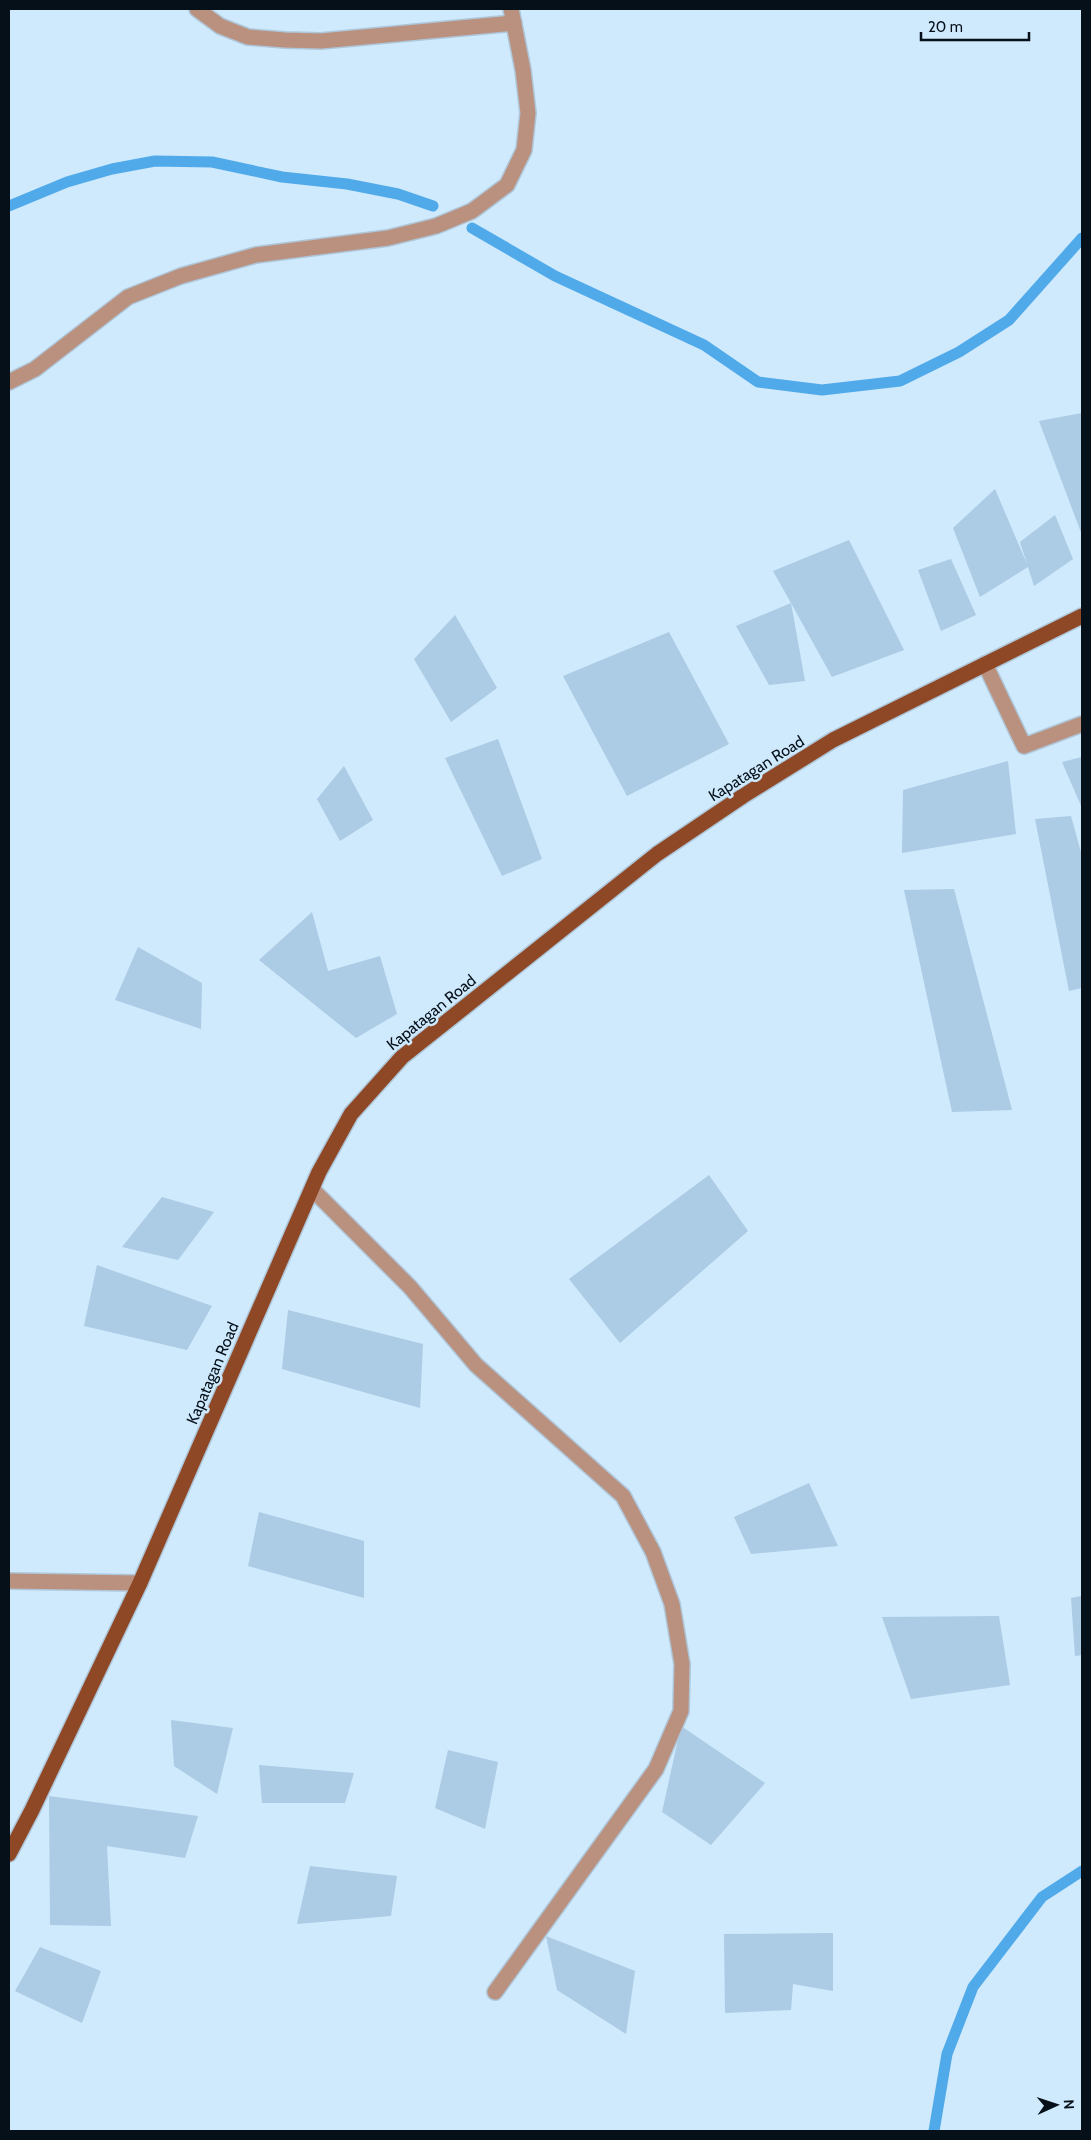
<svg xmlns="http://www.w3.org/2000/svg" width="1091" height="2140" viewBox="0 0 1091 2140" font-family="Cabin,sans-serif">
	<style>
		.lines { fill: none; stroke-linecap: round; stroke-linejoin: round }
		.stream { stroke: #50aae9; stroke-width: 11 }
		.building { fill: #accbe4 }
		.minor-casing { stroke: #afc6d9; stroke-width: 18 }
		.major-casing { stroke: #afc6d9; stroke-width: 18 }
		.minor { stroke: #ba917e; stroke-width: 15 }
		.major { stroke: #8f4826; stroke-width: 15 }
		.labels { text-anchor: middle; stroke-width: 5; stroke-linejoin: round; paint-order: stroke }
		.street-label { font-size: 16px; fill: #051019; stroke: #cfe9fd }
	</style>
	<rect width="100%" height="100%" fill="#cfe9fd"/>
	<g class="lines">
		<path class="stream" d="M9 206 67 182 112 169 155 161 212 162 282 177 347 184 398 194 433 206
			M472 228 555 276 704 345 758 382 822 390 900 381 959 352 1009 320 1082 238
			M934 2131 947 2054 973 1987 1042 1897 1082 1871"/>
	</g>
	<path class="building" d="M1082 413V535L1039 421Z
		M995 489 1027 564 1020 542 1055 515 1073 559 1034 586 1028 567 980 597 953 528Z
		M849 540 904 650 832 677 791 603 805 681 769 685 736 626 791 603 773 571Z
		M951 559 976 615 941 631 918 570Z
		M455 615 497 688 451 722 414 659Z
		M669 632 729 744 627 796 563 676Z
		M498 739 542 859 502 876 445 758Z
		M1082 757V808L1062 762Z
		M1008 761 1016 834 902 853 903 790Z
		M344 766 373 820 340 841 317 799Z
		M1071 816 1082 856V988L1069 991 1035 819Z
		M954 889 1012 1110 952 1112 904 890Z
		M312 912 328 971 380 956 397 1014 356 1038 259 960Z
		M138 947 202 983 201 1029 115 1000Z
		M709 1175 748 1231 620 1343 569 1279Z
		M162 1197 214 1212 178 1260 122 1247Z
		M97 1265 212 1306 187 1350 84 1326Z
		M288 1310 423 1344 420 1408 282 1369Z
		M809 1483 838 1546 751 1554 734 1517Z
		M259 1512 364 1541V1598L248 1566Z
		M1082 1596V1655L1075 1656 1071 1598Z
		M999 1616 1010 1685 911 1699 882 1617Z
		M171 1720 233 1728 217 1794 174 1766Z
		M681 1726 765 1783 711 1845 662 1812Z
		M448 1750 498 1762 485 1829 435 1808Z
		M259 1765 354 1773 345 1803H262Z
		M49 1796 198 1816 185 1858 107 1846 111 1926 50 1925Z
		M310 1866 397 1876 391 1916 297 1924Z
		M833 1933V1991L793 1984 791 2010 725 2013 724 1934Z
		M546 1936 635 1971 626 2034 557 1990Z
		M40 1947 101 1971 82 2023 15 1991Z"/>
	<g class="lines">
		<defs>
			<path id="minor" d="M197 9 220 26 248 37 285 40 321 41 514 23
				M9 382 35 369 128 297 181 276 256 255 388 238 436 226 472 211 507 185 524 150 528 113 523 70 511 9
				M985 664 1024 746 1082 724
				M312 1189 410 1287 476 1365 623 1496 653 1552 672 1604 682 1664 681 1711 656 1769 495 1992
				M9 1581 140 1583"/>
			<path id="major" d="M9 1854 32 1810 140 1583 319 1172 351 1114 402 1057 657 854 743 796 833 740 1082 616"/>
		</defs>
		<use href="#minor" class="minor-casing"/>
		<use href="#major" class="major-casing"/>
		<use href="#minor" class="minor"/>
		<use href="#major" class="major"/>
	</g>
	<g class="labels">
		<g class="street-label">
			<text transform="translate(756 768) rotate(-32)" y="6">Kapatagan Road</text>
			<text transform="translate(431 1012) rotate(-39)" y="6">Kapatagan Road</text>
			<text transform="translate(212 1373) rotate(-67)" y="6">Kapatagan Road</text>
		</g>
	</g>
	<rect width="1091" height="2140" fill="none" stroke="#051019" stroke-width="20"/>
	<g transform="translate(1056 2105) rotate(87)" stroke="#cfe9fd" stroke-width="4" paint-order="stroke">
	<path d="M0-4L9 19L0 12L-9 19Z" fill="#051019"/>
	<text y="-8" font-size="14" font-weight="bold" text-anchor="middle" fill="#051019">N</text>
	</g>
	<path d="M921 32v8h108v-8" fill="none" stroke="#051019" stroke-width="2.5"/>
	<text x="928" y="32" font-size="15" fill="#051019" stroke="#cfe9fd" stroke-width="4" paint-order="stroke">20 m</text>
</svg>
